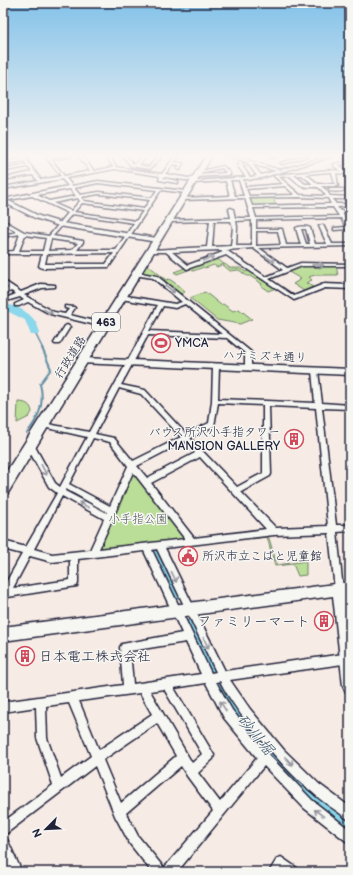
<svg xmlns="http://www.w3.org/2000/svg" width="353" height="875" viewBox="0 0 353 875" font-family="'Balsamiq Sans','Klee One',sans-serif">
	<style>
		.green { fill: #badd97; stroke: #6e8069 }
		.water { fill: #8bd7eb; stroke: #618fa5 }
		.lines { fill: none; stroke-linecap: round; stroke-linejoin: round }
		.stream-far2 { stroke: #618fa5; stroke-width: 1.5 }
		.stream-far1 { stroke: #618fa5; stroke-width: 2 }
		.stream { stroke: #618fa5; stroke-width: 2.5 }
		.river { fill: #8bd7eb; fill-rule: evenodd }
		.street-casing { stroke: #22223b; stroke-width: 3 }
		.secondary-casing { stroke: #22223b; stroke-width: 3 }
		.highway-casing { stroke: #22223b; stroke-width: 3 }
		.street { fill: #f6f6f2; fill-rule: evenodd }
		.secondary { fill: #f6f6f2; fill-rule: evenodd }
		.highway { fill: #f6f6f2; fill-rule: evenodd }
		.oneway { stroke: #9797a0 }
		.labels { text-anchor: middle; stroke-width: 3; stroke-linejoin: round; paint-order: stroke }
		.shield { fill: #f6f6f2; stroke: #626272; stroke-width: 1 }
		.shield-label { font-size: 11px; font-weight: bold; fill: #22223b }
		.poi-label { font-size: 12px; fill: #22223b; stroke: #f6f6f2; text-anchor: start }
		.street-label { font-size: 12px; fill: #22223b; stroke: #f6f6f2 }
		.park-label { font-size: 12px; fill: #505a57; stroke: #f6f6f2 }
		.near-poi-label { font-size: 14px; fill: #22223b; stroke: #f6f6f2; text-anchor: end }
		.near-water-label { font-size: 16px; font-style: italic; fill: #425870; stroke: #f6f6f2 }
	</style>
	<rect width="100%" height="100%" fill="#f7ebe5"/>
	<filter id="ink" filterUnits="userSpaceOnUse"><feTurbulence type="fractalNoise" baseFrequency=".025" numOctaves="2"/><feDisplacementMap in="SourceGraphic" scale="8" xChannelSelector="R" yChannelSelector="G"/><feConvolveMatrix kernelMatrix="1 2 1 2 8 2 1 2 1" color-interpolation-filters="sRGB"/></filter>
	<g filter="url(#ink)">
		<path class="green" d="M273 197 276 206H253L249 199Z
			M215 257 224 264 217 267 214 265 205 268 204 267 193 271 191 269 177 274 174 272Z
			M147 264 166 280 169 279 175 283 185 292 180 294 158 276 141 273Z
			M225 264 230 268H240L246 272 251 270 276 288 268 291 261 286 262 284 250 276H247L239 270 230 271 223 265Z
			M301 265 336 266 338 275H315L309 277 312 280 306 283 313 287 304 291 293 284 301 279 287 271Z
			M205 292 221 305 223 304 233 311 239 309 252 319 240 324 217 320 190 298Z
			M18 402C25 402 31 404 32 412L29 417 17 423Z
			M135 473 186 537 185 539 100 550 97 547 130 474Z
			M268 535 277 565 306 561V575L298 576 293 564 275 566 267 537 252 539V538Z"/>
		<path class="water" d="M150 549H156L180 598 174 599Z
			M191 620 217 672 210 674 185 621Z
			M221 681 327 803 350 820V830L303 794 286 776 226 706 213 682Z"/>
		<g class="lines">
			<path class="stream-far2" d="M36 335 43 349"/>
			<path class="stream-far1" d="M27 433C39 418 45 403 40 384L51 369 42 348"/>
			<path class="stream" d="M65 489 85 500
				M89 502 107 512"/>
			<path class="river" d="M3 303C20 307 36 314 40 333L39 335H31L25 320 3 309Z"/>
			<defs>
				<path id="street" d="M20 156H24L41 180 61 176 45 156 50 157 72 156 70 157 51 159 64 176 90 171 78 156H82L94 171 113 167 106 156H110L116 167 162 174 175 156H179L174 162 183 163 180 170 177 169 180 165 173 164 165 174 194 179 196 181 246 177 237 165 250 163 229 156H234L280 170 329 156H334L261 178 252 179 250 180 248 179H243L245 187 283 184 275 177 274 176 276 175 329 170 341 171 334 166V164L348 161 350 162V165L346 163 338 165 348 172H350V182L348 181 345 174 336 173 338 186H321L326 190 330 196 350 197V199H332L336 204H350V206L337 207 340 211H350V213H342L350 226V230L348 229 334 230V228L346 227 341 218 256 220V229H282L286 245H301L296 228C299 226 307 226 310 228L315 244H327L319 226 323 225 332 244H350V246L259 248 287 268 301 263 350 264V266H302L269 279 294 296 324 284 350 285V289L325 288 294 300 226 255 187 269 166 252H149V251L151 250 207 247 210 221 168 222 166 221 168 220 231 218 229 209 231 208 233 209 235 218H251L245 198 182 200H181V198L230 196 226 181 193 183 191 182 192 181 164 177 163 178 178 181V183H177L159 180 160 176 115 169 66 178 72 186 98 181 186 191 188 192 186 193 161 190 109 267 42 268 39 266 42 254H3V252L14 251 20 234 3 237V235L17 232 3 223V220L24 232 49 236 68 213 32 196 3 201V199L68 186 62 179 3 189V187L38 181 33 175 9 179V177L32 172 28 167 5 171V169H6L27 165 24 161 3 164V162L22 159ZM252 164 276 171 261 175ZM249 165 257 176 250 177 242 166ZM329 172H332L335 184H318L306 174ZM294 175H302L313 184H305ZM290 176C294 179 299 185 303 186 314 190 317 181 326 196L300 195 279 177ZM230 180H239L244 196H235ZM98 183 157 190 152 198 99 192 80 195 74 188ZM285 186 295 195 249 196 246 189ZM70 189 76 196 49 201 37 195ZM99 194 150 200 144 209 84 201 81 197ZM299 197 328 198 331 204 252 206 249 198ZM78 198 80 201 71 211 53 203ZM82 203 143 211 136 221 74 212ZM333 207 339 216 256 218 253 208ZM72 214 134 223 116 250H77L83 242V241L53 236ZM252 220V246H236L237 227 236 221ZM214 221H231L233 227 231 246 212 247ZM301 229H306L310 244H306ZM256 231H278L281 245 256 246ZM25 235 46 238 43 251H19ZM51 239 78 243 72 250 48 251ZM253 248 283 270 266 277 226 250ZM219 250 223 252 188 265 172 252ZM114 253 106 264H45L47 254Z
					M123 156H127L133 164H135L143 156H147L139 165 149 167 158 156H162L150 169 131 166Z
					M273 156H278L272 158 271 157Z
					M304 156H309L282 164 280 163Z
					M223 166 230 173V175L196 177 194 176 196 175 226 173 222 168 199 173 197 172Z
					M328 189H343L345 190C341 192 331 192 327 190Z
					M136 272 157 276 251 352V368L248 370 245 368V353L227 338 148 335 121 385 145 390 186 434 209 423 212 401 213 367 216 365 219 367 218 399 315 403 312 371 315 369 318 371 322 403 350 405V409L322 408 336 525H350V531L337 532 343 590 342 593 339 594 336 593 335 590 329 533 274 535 165 548 225 671 350 653V663L230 680 250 709 284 750 319 784 350 807V820L346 818C335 809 322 802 312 792 292 776 275 756 259 737 244 719 230 701 220 681L216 682 232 710 268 754 312 800 350 830V843L346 841 304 808 264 766 177 872H152L130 844 115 816 95 766 7 833 3 835V822L53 785 37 738 36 707 3 712V702L123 685 120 647 122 644 182 633 144 551 78 559V583L77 586 8 597 6 600 3 601V588L22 554 3 549V541L26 547 57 493 49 487 26 445 27 443H33L55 483 60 487 87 437 43 427 40 425 43 423 89 432 158 305 121 299 118 297 121 295 175 304 182 302 153 278 134 275 133 274ZM185 304 222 334 149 331 163 306 175 308ZM119 388 141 394 181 437 133 461 114 438 95 434ZM218 403 263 405V473L237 487 190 438 214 426ZM269 406 316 408 328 526 276 528 241 492 270 476 271 474ZM93 438 110 442 128 466 110 506 69 484ZM185 441 195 453 147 478 137 466ZM200 457 266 529 194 538 151 483ZM133 472 185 539 99 549ZM66 489 107 512V513L65 491ZM62 496 104 519 90 550 52 554 34 549ZM157 549 216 672 211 673 152 550ZM30 556 52 562 70 560V580L13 588ZM186 642 201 674 133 684 130 651ZM206 683 224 718 257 758 220 802 198 773 213 759 214 755 174 688ZM164 689 202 754 192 763 150 691ZM140 693 152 714 99 750 79 701ZM69 703 91 756 61 778 47 738 46 706ZM157 723 176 756 121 803 103 760ZM181 766 187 776 213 811 164 868 138 836 126 813Z
					M3 280 21 292 41 284 55 285V287L42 288 24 295 54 312 65 314 69 309 65 308V306L74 307 75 308 70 315 106 324 107 325 104 327 50 314 28 302 19 306H15V304L24 300 20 297 3 302V299L16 294 11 291 3 295V291L8 288 3 284Z
					M67 325 70 327 60 343 59 344H55L54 343 65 326Z
					M3 837 7 839 21 870 20 872H7L8 869 3 857Z
					M281 857 297 868 299 872H269L277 859Z"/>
				<path id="secondary" d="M3 198 39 216 62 223 157 238 160 240 157 242 59 226 35 218 3 202Z
					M82 358 350 369V375L79 363 78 361Z
					M350 582V594H346L350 629V693L345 691 343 686 333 596 3 641V627Z"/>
				<path id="highway" d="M206 156H212L8 493 3 495V477Z"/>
			</defs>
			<use href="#street" class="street-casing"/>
			<use href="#secondary" class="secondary-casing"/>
			<use href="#highway" class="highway-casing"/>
			<use href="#street" class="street"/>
			<use href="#secondary" class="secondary"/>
			<use href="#highway" class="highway"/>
		</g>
		<defs><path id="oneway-shaft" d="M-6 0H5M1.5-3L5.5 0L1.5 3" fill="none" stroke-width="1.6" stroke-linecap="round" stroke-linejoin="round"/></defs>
		<g class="oneway">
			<use href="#oneway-shaft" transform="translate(208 259) rotate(-20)"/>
			<use href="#oneway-shaft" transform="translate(270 259) rotate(34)"/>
			<use href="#oneway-shaft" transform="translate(318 265) rotate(1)"/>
			<use href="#oneway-shaft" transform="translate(170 289) rotate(39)"/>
			<use href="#oneway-shaft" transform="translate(47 311) rotate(25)"/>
			<use href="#oneway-shaft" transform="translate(44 470) rotate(62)"/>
			<use href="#oneway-shaft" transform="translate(84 505) rotate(-151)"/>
			<use href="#oneway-shaft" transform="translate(174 577) rotate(64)"/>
			<use href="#oneway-shaft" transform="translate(206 643) rotate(64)"/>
			<use href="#oneway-shaft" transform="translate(223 706) rotate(-122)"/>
			<use href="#oneway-shaft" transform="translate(289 761) rotate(46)"/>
			<use href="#oneway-shaft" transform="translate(319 813) rotate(-143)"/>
		</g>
	</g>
	<linearGradient id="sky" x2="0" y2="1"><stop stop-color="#83c2e9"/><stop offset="0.56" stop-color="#fbf6f3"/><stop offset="1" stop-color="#fbf6f3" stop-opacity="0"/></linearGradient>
	<rect width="353" height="278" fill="url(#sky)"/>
	<defs>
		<symbol id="stadium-ring" viewBox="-11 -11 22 22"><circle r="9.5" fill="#f6f6f2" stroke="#d1495b" stroke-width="1.5"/><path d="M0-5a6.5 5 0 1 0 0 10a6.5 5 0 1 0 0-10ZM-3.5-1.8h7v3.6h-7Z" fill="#d1495b"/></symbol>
		<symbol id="building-ring" viewBox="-11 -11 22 22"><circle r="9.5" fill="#f6f6f2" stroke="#d1495b" stroke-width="1.5"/><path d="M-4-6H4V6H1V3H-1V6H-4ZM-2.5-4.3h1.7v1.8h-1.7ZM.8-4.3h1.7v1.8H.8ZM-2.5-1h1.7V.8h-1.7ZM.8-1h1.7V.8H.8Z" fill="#d1495b"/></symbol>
		<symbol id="civic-ring" viewBox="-11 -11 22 22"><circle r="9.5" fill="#f6f6f2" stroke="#d1495b" stroke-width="1.5"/><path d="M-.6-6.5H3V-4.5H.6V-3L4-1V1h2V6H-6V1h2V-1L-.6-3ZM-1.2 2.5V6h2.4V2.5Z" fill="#d1495b"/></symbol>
	</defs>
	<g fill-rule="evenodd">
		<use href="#stadium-ring" x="150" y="332" width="22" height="22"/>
		<use href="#building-ring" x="283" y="428" width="22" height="22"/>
		<use href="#civic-ring" x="177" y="545" width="22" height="22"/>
		<use href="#building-ring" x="313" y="610" width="22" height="22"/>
		<use href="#building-ring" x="14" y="645" width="22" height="22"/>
	</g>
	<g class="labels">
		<rect class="shield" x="92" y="313" width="28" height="18" rx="3"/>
		<g class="shield-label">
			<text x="106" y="326">463</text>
		</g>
		<g class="poi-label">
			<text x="175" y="347">YMCA</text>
			<text x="280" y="436" text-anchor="end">バウス所沢小手指タワー<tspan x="280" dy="14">MANSION GALLERY</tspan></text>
			<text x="202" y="560">所沢市立こばと児童館</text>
		</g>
		<g class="street-label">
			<text transform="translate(265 356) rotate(2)" y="4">ハナミズキ通り</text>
			<text transform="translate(70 357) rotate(-58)" y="4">行政道路</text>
		</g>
		<g class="park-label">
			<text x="138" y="523">小手指公園</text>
		</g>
		<g class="near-poi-label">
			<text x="310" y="626">ファミリーマート</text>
			<text x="39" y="661" text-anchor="start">日本電工株式会社</text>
		</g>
		<g class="near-water-label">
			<text transform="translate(256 734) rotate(50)" y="6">砂川堀</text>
		</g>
	</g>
	<rect width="353" height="875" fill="none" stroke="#f6f6f2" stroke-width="16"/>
	<rect x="8" y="8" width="337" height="859" fill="none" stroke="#22223b" stroke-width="1.5" filter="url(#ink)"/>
	<g transform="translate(46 829) rotate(246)" stroke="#f6f6f2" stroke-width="3" paint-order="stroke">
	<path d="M0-3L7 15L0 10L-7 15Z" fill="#22223b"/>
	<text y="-6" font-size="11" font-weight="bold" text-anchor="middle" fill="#22223b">N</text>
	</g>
</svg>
